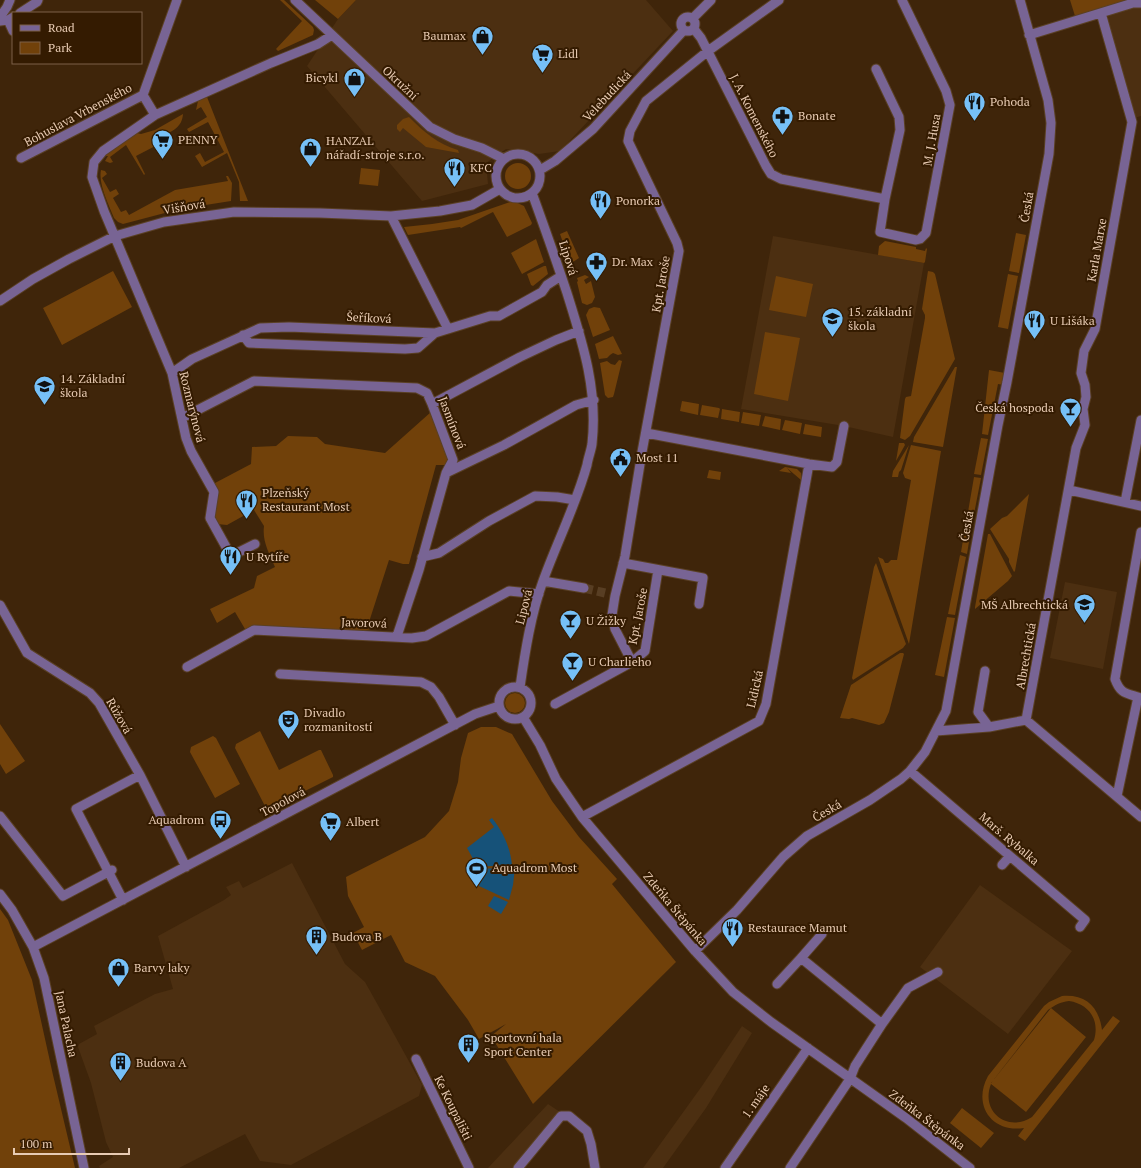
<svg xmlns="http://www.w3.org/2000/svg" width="1141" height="1168" viewBox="0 0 1141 1168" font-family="'PT Serif',serif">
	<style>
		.built { fill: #4c2f11 }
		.green { fill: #71410a; fill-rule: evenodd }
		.water { fill: #165279 }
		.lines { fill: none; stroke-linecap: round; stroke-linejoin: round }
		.minor-tunnel { stroke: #583e23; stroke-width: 9; stroke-dasharray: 9 4.5; stroke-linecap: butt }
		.minor-casing { stroke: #5a4025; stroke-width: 11 }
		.minor { stroke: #786494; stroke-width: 9 }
		.labels { text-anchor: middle; stroke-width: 4; stroke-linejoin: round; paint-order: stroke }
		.poi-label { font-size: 12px; fill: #e8cbb3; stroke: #341b01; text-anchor: start }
		.street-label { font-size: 12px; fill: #e8cbb3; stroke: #341b01 }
	</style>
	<rect width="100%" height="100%" fill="#3f250a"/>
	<path class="built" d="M356 0H646L673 31 560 151 539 154 506 149 486 163 488 184 422 201 307 66 338 19Z
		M1141 0V116L1134 118 1100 9Z
		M773 236 924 263 893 437 844 426 741 409Z
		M1065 582 1117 592 1103 669 1050 658Z
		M292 863 345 964 365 982 379 1007 422 1085 419 1096 291 1165 260 1161 245 1134 179 1168H100L99 1166 113 1157 106 1142 91 1083 78 1047 79 1044 97 1034 94 1026 155 994 173 989 158 936 224 900 231 895 226 887 239 881 243 888Z
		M980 885 1072 951 1008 1034 920 967Z
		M742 1026 752 1033 706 1108 663 1168H643L702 1086Z
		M548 1104 560 1112 513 1168H488Z"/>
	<path class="green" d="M280 0H284L313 27 314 30 313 35 278 51 276 49 302 21Z
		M315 0H356L338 19Z
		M1070 0H1131L1075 16Z
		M207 97 248 201H240L239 182 227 153 202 167 195 156 200 153 205 162 224 152 208 122 189 132 187 129 207 117 201 107 196 110 198 101Z
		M183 114C182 128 172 131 161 137L163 142 136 156 145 174 144 175 126 145 110 157 113 162 110 163 105 161 108 156H104L113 148 137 133 141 134 155 130Z
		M409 117C424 132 438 144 458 150L459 153 426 147 403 128 400 132 397 129V125L403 119Z
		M505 176a13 13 0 1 1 26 0a13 13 0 1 1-26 0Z
		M361 168 380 170 378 186 359 184Z
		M101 170 105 171 107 174 102 178 110 192 116 189 119 194 113 198 121 212 126 210 129 215 175 190 228 181 226 176H228L232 183 231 201 180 209 123 224 118 222 114 218C109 205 98 184 101 170Z
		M513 201 524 206 532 223 531 225 507 237 493 212 461 228 460 227 408 235 404 227 432 224 458 220Z
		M567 231 579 258 573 262 569 260 560 234Z
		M1016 233 1026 235 1019 273 1009 271Z
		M536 239 544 262 522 274 511 253Z
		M885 241 916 247V249L925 251 926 248 927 249 925 262 924 263 878 255 879 246Z
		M544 266H546L548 274 533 286 531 285 527 274Z
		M113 271 132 307 62 345 43 308Z
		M928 271 933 272 935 274 955 359 910 436 905 440 900 438 905 399 906 397 911 396 925 318V315L922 309Z
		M1008 274 1018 276 1008 329 998 327Z
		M585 275 589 277 584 280 586 284 591 281 595 297 592 303 587 305 582 303 577 282 578 281 577 278Z
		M776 276 813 284 806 317 769 310Z
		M594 307 600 308 610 330 593 337 586 315 589 309Z
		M765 332 800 338 788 401 754 394Z
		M613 336 622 354 618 355 613 353 610 355 607 358 599 359 595 344Z
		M619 360 622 361 614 394 613 397 608 398 605 395 600 363 607 361 611 364 615 365Z
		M955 367H957L943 447 913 442 914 437Z
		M989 370 1005 373 1004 385 998 384 988 435 982 434Z
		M682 401 699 404 698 415 680 411Z
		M702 405 719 408 720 409 718 418 700 415Z
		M722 409 740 412 739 422 721 419Z
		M431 412 449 458 447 465H436L409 564H403L389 560 369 622 375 625 371 629 364 631 245 629 235 612 217 623 210 609 254 588 257 576 275 567C269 553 262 541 264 526L254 510 227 525 217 524 213 513 215 483 251 464 252 447 276 446 288 436 317 437 325 444 385 453Z
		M743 412 761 415 759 426 741 423Z
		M765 416 781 419 780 430 762 426Z
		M785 420 802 423 800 434 782 430Z
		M805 424 822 427 821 437 803 434Z
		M981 438 988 439 981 475 974 474Z
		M899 443H904L905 445 896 461Z
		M909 445 901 470 899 472 898 477H892L893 471Z
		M911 445 941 451 909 644 878 557 883 559 885 563H888L891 560H897L911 480 905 478 903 473Z
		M785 467 797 469 801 473V480L787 468 791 473 779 471Z
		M709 470 721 472 720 480 707 478Z
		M974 477 981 478 974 514 968 512Z
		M1029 494 1015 571 1014 572 1009 562V559L990 529 1002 518 1007 516Z
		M967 516 973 517 967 554 961 552Z
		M988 534H990L1012 576 1008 581 975 609V607Z
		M960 555 966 557 955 615 948 614Z
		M876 563 906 644 903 648 853 680 852 678 874 567Z
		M947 617 955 618 944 677 935 675Z
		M900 653H903L904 654 889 712 884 723 879 725 852 718 849 719 840 718 851 685Z
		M505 703a10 10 0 1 1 20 0a10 10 0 1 1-20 0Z
		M0 724 25 761 6 774 0 764Z
		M481 727H496L512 734 552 801 579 837 617 879 612 884 676 962 533 1104 491 1036 506 1024 479 1039 468 1020 435 976 405 962 391 935 362 950 353 933 364 927 348 896 346 877 425 837 449 811 458 782 461 758 468 733Z
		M260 731 279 770 319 750H321L333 775V777L267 810 235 748 236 744Z
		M213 736 216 738 240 784 215 798 190 752 191 747Z
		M0 909 8 920 32 980 53 1075 75 1168H0Z
		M1062 996C1086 994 1099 1007 1102 1030L1113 1016 1120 1021 1025 1141 1018 1136 1024 1128C992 1133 972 1105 988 1076L1044 1006 1049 1002ZM1069 1001C1089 1004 1100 1020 1094 1040L1032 1117C1008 1133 980 1112 991 1084L1026 1112 1086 1037 1051 1008 991 1083 1048 1010C1055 1005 1060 1002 1069 1001Z
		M962 1108 994 1133 981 1148 950 1123Z"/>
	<path class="water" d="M492 818C503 832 510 846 512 865L474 867 472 857 467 848 494 827 489 820Z
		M515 867 513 885 509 900 479 886 482 869Z
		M494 896 508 902 501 914 488 906Z"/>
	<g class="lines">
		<path class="minor-tunnel" d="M584 588 605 593"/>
		<defs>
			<path id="minor" d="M295 0 430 127 454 139 482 148 504 159
				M20 13 37 2 38 0
				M1101 13 1132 122 1095 329 1084 351 1081 373 1085 385 1086 397 1083 409 1085 425 1076 448 1026 720 1141 817
				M681 24a7 7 0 1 1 14 0a7 7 0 1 1-14 0Z
				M0 17 7 7 10 0
				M693 18 711 0
				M8 20 13 31
				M0 21 8 20 13 17
				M694 29 701 38 766 166 771 174 781 179 885 199
				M1029 35 1133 3H1141
				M876 69 899 117 900 130 885 199 880 232 916 240 920 239 926 233 950 105 946 91 902 0
				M143 95 155 115
				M496 176a22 22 0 1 1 44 0a22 22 0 1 1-44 0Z
				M21 158 143 95 177 0
				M540 170 555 161 593 129 684 30
				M391 216 448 329
				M0 301 33 279 69 259 115 236 164 222 234 212 320 213 391 216 440 211 472 205 500 189
				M243 335 249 343 405 349 418 348 435 333
				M172 373 192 359 260 328 289 327 435 333 490 316H499L542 292 547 285 561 276
				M432 404 520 357 556 340 579 331
				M182 418 254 381 417 388 427 393 432 404 453 460 446 473 419 570 397 636
				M646 433 809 464 832 467 837 462 844 426
				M446 473 504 445 576 405 594 400
				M1069 490 1141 506
				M1125 502 1141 420
				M255 544 231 556 210 518 214 492 191 451 186 438 172 373 104 211 92 177 94 162 103 151 155 115 271 63 318 44 332 35
				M422 557 439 553 489 521 535 496 557 497 575 500
				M623 563 703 578 699 604
				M543 581 584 588
				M0 605 27 653 90 693 99 703 140 775 186 867
				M632 662 645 651 658 570
				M187 667 254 630 412 638 426 636 509 591 539 594
				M985 671 978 712 989 727
				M280 674 421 682 431 687 439 697 455 725
				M499 703a16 16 0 1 1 32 0a16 16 0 1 1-32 0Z
				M520 687C525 652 531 614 543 581 557 542 576 505 587 465 588 458 591 451 592 444 598 390 583 344 567 293 556 260 544 226 532 193
				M555 704 632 662 615 629 612 615 615 596 625 556 642 452 679 251 677 243 628 141 630 131 646 101 708 51 779 0
				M523 717 540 745 556 779 582 817 695 951 733 992 771 1022 906 1118 970 1168
				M936 731 989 727 1026 720
				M910 771 1085 920 1080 927
				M1117 796 1138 697C1125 693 1120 693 1115 679L1141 532
				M0 816 63 896 112 870
				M582 817 759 721 766 704 809 464
				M1002 865 1010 856
				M0 894 12 910 33 947 44 978 84 1168
				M123 900 76 809 140 775
				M822 934 801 958 882 1024
				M33 947 475 714 499 706
				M695 951 737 910 783 857 807 836 870 800 901 779 910 771 925 752 946 711 998 425 1007 382 1049 154 1051 123 1048 100 1020 0
				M777 984 801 958
				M416 1059 469 1168
				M518 1168 561 1116H569L587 1131 591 1144 595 1168
				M725 1168 808 1048
				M790 1168 850 1079 855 1066 882 1024 908 988 938 972"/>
		</defs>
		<use href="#minor" class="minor-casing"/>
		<use href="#minor" class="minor"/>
	</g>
	<defs>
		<symbol id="shop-pin" viewBox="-11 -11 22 30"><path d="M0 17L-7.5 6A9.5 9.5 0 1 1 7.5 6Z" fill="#76c0f7" stroke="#341b01"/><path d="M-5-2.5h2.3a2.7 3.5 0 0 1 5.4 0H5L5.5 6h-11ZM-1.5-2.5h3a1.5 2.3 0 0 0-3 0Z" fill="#111"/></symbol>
		<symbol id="supermarket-pin" viewBox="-11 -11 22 30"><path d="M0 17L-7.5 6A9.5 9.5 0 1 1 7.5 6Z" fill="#76c0f7" stroke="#341b01"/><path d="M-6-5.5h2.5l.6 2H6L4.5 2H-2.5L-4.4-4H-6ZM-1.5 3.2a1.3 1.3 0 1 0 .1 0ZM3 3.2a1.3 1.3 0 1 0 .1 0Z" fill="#111"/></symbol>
		<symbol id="restaurant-pin" viewBox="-11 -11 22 30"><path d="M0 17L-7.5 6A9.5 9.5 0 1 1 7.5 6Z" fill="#76c0f7" stroke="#341b01"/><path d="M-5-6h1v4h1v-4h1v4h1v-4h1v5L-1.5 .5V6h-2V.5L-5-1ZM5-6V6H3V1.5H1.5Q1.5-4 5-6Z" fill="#111"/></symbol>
		<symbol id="pharmacy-pin" viewBox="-11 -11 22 30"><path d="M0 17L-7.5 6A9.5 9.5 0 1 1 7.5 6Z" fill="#76c0f7" stroke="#341b01"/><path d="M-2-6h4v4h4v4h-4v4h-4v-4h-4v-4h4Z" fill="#111"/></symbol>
		<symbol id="school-pin" viewBox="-11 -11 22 30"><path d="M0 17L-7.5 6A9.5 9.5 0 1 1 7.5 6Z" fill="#76c0f7" stroke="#341b01"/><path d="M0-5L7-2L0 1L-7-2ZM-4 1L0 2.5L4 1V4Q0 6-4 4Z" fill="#111"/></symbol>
		<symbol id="bar-pin" viewBox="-11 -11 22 30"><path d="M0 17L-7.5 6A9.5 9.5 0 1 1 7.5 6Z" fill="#76c0f7" stroke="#341b01"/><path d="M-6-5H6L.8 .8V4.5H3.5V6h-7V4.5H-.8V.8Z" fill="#111"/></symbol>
		<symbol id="civic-pin" viewBox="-11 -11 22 30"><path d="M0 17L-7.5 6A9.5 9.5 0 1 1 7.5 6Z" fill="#76c0f7" stroke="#341b01"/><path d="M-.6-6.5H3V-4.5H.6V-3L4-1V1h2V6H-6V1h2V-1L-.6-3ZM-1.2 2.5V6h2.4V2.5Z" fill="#111"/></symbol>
		<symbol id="theatre-pin" viewBox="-11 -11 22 30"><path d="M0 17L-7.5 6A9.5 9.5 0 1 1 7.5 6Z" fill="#76c0f7" stroke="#341b01"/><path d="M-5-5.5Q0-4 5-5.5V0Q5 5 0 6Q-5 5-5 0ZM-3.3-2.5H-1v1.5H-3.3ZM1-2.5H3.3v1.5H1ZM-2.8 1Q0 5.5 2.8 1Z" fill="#111"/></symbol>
		<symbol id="bus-pin" viewBox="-11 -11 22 30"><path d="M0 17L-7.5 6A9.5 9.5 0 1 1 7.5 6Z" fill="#76c0f7" stroke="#341b01"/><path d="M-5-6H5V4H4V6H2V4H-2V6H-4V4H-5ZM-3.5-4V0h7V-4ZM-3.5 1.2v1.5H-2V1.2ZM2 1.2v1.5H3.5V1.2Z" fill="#111"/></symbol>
		<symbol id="stadium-pin" viewBox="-11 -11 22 30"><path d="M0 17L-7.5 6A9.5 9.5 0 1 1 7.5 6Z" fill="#76c0f7" stroke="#341b01"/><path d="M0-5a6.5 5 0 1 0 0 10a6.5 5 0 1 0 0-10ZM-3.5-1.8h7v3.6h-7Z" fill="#111"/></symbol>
		<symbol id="building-pin" viewBox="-11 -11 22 30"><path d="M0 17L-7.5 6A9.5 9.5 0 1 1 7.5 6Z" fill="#76c0f7" stroke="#341b01"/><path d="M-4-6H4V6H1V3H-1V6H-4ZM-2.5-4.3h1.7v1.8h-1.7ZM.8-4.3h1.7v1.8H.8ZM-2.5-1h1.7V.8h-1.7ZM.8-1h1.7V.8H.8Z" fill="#111"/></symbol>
	</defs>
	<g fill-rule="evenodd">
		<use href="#shop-pin" x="470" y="24" width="25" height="34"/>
		<use href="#supermarket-pin" x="530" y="42" width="25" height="34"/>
		<use href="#shop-pin" x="342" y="66" width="25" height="34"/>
		<use href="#restaurant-pin" x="962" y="90" width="25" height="34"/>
		<use href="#pharmacy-pin" x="770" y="104" width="25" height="34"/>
		<use href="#supermarket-pin" x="150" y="128" width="25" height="34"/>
		<use href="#shop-pin" x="298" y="136" width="25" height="34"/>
		<use href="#restaurant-pin" x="442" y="156" width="25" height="34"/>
		<use href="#restaurant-pin" x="588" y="188" width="25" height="34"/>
		<use href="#pharmacy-pin" x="584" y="250" width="25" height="34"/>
		<use href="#school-pin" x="820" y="306" width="25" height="34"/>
		<use href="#restaurant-pin" x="1022" y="308" width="25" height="34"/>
		<use href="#school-pin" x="32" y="374" width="25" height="34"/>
		<use href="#bar-pin" x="1058" y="396" width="25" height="34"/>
		<use href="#civic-pin" x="608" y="446" width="25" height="34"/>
		<use href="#restaurant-pin" x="234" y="488" width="25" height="34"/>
		<use href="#restaurant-pin" x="218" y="544" width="25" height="34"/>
		<use href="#school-pin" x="1072" y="592" width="25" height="34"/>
		<use href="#bar-pin" x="558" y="608" width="25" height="34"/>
		<use href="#bar-pin" x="560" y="650" width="25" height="34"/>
		<use href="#theatre-pin" x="276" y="708" width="25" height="34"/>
		<use href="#bus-pin" x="208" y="808" width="25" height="34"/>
		<use href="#supermarket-pin" x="318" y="810" width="25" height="34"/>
		<use href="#stadium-pin" x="464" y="856" width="25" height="34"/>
		<use href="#restaurant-pin" x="720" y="916" width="25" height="34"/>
		<use href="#building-pin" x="304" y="924" width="25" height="34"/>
		<use href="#shop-pin" x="106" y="956" width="25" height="34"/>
		<use href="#building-pin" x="456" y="1032" width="25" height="34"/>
		<use href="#building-pin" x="108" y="1050" width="25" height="34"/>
	</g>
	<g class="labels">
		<g class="poi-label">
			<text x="466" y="40" text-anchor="end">Baumax</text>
			<text x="558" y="58">Lidl</text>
			<text x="338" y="82" text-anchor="end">Bicykl</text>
			<text x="990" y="106">Pohoda</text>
			<text x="798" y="120">Bonate</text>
			<text x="178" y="144">PENNY</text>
			<text x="326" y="145">HANZAL<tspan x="326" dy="14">nářadí-stroje s.r.o.</tspan></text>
			<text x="470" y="172">KFC</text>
			<text x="616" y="205">Ponorka</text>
			<text x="612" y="266">Dr. Max</text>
			<text x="848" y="316">15. základní<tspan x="848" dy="14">škola</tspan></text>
			<text x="1050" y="325">U Lišáka</text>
			<text x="60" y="383">14. Základní<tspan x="60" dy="14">škola</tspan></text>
			<text x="1054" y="412" text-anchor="end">Česká hospoda</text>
			<text x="636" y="462">Most 11</text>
			<text x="262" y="497">Plzeňský<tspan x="262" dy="14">Restaurant Most</tspan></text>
			<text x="246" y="561">U Rytíře</text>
			<text x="1068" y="609" text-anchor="end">MŠ Albrechtická</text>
			<text x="586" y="625">U Žižky</text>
			<text x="588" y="666">U Charlieho</text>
			<text x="304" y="717">Divadlo<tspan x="304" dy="14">rozmanitostí</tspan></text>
			<text x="204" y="824" text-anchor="end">Aquadrom</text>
			<text x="346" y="826">Albert</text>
			<text x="492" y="872">Aquadrom Most</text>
			<text x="748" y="932">Restaurace Mamut</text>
			<text x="332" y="941">Budova B</text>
			<text x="134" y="972">Barvy laky</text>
			<text x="484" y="1042">Sportovní hala<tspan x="484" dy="14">Sport Center</tspan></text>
			<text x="136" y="1067">Budova A</text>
		</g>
		<g class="street-label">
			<text transform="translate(400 83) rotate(43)" y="4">Okružní</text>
			<text transform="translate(607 96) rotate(-47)" y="4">Velebudická</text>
			<text transform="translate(78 115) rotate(-28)" y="4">Bohuslava Vrbenského</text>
			<text transform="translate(754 116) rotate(63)" y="4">J. A. Komenského</text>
			<text transform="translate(932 140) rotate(-80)" y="4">M. J. Husa</text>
			<text transform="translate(184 207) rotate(-9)" y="4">Višňová</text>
			<text transform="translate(1027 207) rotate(-80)" y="4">Česká</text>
			<text transform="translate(1097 250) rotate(-80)" y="4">Karla Marxe</text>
			<text transform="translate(568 258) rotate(72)" y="4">Lipová</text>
			<text transform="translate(661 284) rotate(-80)" y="4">Kpt. Jaroše</text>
			<text transform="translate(369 318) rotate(3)" y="4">Šeříková</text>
			<text transform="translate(192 407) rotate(76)" y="4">Rozmarýnová</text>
			<text transform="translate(452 423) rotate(69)" y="4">Jasmínová</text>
			<text transform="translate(967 526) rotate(-80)" y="4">Česká</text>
			<text transform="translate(524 607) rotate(-76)" y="4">Lipová</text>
			<text transform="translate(638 616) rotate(-79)" y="4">Kpt. Jaroše</text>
			<text transform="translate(364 623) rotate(2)" y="4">Javorová</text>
			<text transform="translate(1026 656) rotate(-80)" y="4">Albrechtická</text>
			<text transform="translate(755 689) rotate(-77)" y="4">Lidická</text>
			<text transform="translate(119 716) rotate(60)" y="4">Růžová</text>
			<text transform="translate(283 802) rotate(-28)" y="4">Topolová</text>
			<text transform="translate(827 811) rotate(-30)" y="4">Česká</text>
			<text transform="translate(1009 839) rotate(40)" y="4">Marš. Rybalka</text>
			<text transform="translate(675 909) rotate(50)" y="4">Zdeňka Štěpánka</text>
			<text transform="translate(66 1024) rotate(78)" y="4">Jana Palacha</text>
			<text transform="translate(756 1101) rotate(-55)" y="4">1. máje</text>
			<text transform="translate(453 1108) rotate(64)" y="4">Ke Koupališti</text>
			<text transform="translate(927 1120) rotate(37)" y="4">Zdeňka Štěpánka</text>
		</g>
	</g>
	<rect x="12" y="12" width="130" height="52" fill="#341b01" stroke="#7c6148"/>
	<rect x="20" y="25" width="20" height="6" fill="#786494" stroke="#7c6148"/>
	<text x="48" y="32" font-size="12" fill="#e8cbb3">Road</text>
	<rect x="20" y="42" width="20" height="12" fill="#71410a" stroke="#7c6148"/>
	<text x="48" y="52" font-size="12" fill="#e8cbb3">Park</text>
	<path d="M14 1148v6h115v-6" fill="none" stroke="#e8cbb3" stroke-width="2"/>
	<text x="20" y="1148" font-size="12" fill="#e8cbb3" stroke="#341b01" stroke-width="3" paint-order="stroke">100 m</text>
</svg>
